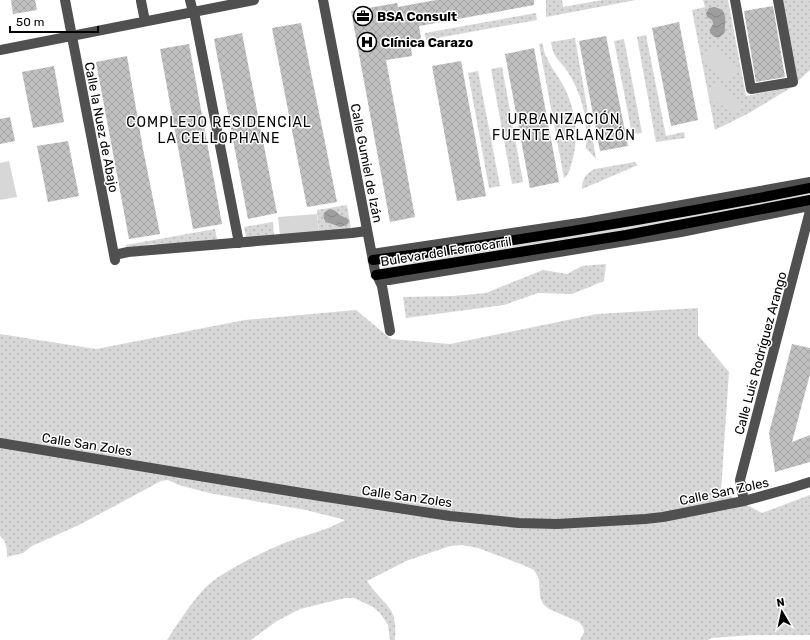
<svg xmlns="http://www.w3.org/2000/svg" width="810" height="640" viewBox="0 0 810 640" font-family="Rubik,sans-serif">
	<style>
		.green { fill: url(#green-dots); fill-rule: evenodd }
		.pitch { fill: #d7d7d7 }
		.water { fill: url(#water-waves) }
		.building { fill: url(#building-cross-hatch) }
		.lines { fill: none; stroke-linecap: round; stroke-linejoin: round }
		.major-casing { stroke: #dbdbdb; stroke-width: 12 }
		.minor { stroke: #505050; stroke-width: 10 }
		.major { stroke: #000; stroke-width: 10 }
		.labels { text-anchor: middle; stroke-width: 3; stroke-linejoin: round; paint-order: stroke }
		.poi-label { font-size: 13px; font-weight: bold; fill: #000; stroke: #fff; text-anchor: start }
		.street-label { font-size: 13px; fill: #000; stroke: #fff }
		.neighbourhood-label { font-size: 14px; letter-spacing: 1px; fill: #000; stroke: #fff }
	</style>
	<defs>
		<pattern id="green-dots" width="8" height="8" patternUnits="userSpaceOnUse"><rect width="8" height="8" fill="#d7d7d7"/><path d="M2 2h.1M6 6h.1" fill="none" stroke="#b7b7b7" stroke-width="1.8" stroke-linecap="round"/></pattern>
		<pattern id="water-waves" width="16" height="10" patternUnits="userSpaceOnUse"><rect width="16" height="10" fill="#9e9e9e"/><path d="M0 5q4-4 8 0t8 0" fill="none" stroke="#868686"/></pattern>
		<pattern id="building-cross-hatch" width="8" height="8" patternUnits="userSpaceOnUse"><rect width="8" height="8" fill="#c0c0c0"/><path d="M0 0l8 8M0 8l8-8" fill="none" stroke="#a3a3a3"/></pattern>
	</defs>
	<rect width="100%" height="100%" fill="#fff"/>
	<path class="green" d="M546 0H562L563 7 602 0H636L546 17Z
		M703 0H728L746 96 792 87 749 113 715 130 692 10 705 7ZM718 7 725 14V32L710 29 713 24 712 20Z
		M782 0H810V70L797 82Z
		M536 13 537 20 426 40 425 33Z
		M646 35 666 136 684 132 685 138 656 142 637 37Z
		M575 38 596 159 586 148C588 122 583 96 569 74 566 68 560 63 556 57 553 53 552 47 551 42Z
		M624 39 642 133 632 134 614 41Z
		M542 43C544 48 544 54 547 58 551 68 559 77 564 87 576 110 579 138 572 162 570 168 569 175 564 178L539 44Z
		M502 67 523 182 512 184 491 69Z
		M478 71 500 186 489 188 468 73Z
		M635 162 638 165 582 189C582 179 586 173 595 169Z
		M768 201V204L712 216 413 265 412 260 679 219Z
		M347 205 351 229 319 232 317 210Z
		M273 222 274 235 246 237 244 227Z
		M215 229 217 239 199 243H176L163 247 154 244 127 248 126 245Z
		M606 264 604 281 572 294 538 293 504 305 406 318 403 297 453 296 486 293 543 270 567 274 582 266Z
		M698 308V335L729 372 721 491 762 513 810 495V635H753L711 638 708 640H580L584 632 583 627 579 622 549 609 543 604 540 597 539 579 534 570 523 565 478 548 462 545 450 546 406 561 367 581C384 607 398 604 395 640H390L388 625 380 613 373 607 354 598H345L300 609 277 621 251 640H167C178 623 189 606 203 590 219 572 263 552 287 542 306 535 327 530 345 520L306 510 209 493 179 485 168 480 161 481 79 525 32 546 23 553 7 557C7 549 7 541 0 536V334L96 349 245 320 356 310 391 339 450 344 597 314Z"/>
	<path class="pitch" d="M714 44 739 68 727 80 702 57Z
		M719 82 744 105 734 116 708 94Z
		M9 161 17 197 0 200V163Z
		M317 214 319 232 280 236 278 217Z"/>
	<path class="water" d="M714 7C730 10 724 20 725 32L720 37H715L710 33V29L713 24 712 20 707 17 706 13 709 8Z
		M330 209C336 210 336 212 340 215 343 217 346 217 349 220L348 224 341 227 326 222C321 216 324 211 330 209Z"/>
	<path class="building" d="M11 0H35L37 10 13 14Z
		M436 0H534V5L419 26 422 45 411 47 412 56 386 60 415 217 390 222 351 11 397 3 398 7Z
		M773 6 785 77 756 82 744 11Z
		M679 22 698 120 671 126 652 28Z
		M301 23 337 202 307 207 272 28Z
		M242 33 277 213 248 219 214 39Z
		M606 36 628 146 600 151 579 41Z
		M189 44 222 224 193 229 160 49Z
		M534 48 559 182 530 188 505 54Z
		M127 56 143 149 160 234 129 239 96 62Z
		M461 61 486 196 457 201 432 66Z
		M54 66 64 122 33 128 22 72Z
		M10 117 15 141 0 144V119Z
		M68 141 79 196 48 202 37 146Z
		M792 344 810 348V374L792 442 810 435V462L775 472 769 433Z"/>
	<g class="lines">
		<defs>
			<path id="major" d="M373 260C519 241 665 217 810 188
				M376 275 626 235 810 200"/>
		</defs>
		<use href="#major" class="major-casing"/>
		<path class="minor" d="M65 0 115 260
			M190 0 193 12
			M323 0 375 271 382 286 390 331
			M735 0 751 89 793 82 778 0
			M141 1 145 21
			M194 12 239 243
			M0 50 254 0
			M372 254 586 222 810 182
			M114 255 128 252 352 233 367 231
			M376 275 380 278 389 280 681 232 810 206
			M0 443 320 496 450 516 519 523 557 524 645 519 663 517 744 501 791 488 810 482
			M744 501 740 480 810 211"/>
		<use href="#major" class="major"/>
	</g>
	<defs>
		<symbol id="office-ring" viewBox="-11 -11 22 22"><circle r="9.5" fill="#fff" stroke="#000" stroke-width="1.5"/><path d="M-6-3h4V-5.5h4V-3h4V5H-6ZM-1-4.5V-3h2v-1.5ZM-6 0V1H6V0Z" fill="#000"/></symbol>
		<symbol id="hospital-ring" viewBox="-11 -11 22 22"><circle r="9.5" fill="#fff" stroke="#000" stroke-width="1.5"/><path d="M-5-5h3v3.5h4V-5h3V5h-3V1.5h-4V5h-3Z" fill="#000"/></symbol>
	</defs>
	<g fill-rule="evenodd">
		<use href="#office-ring" x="352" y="5" width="22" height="22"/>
		<use href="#hospital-ring" x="356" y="31" width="22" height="22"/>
	</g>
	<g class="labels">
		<g class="poi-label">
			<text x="377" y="21">BSA Consult</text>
			<text x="381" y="47">Clínica Carazo</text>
		</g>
		<g class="street-label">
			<text transform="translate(102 127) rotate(79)" y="5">Calle la Nuez de Abajo</text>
			<text transform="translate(367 163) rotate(79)" y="5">Calle Gumiel de Izán</text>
			<text transform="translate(446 251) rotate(-9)" y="5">Bulevar del Ferrocarril</text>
			<text transform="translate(760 353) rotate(-75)" y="5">Calle Luis Rodríguez Arango</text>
			<text transform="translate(87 444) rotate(9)" y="5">Calle San Zoles</text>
			<text transform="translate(724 491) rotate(-12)" y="5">Calle San Zoles</text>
			<text transform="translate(407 496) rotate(8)" y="5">Calle San Zoles</text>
		</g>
		<g class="neighbourhood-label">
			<text x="564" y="124">URBANIZACIÓN<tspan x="564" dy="16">FUENTE ARLANZÓN</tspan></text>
			<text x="219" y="127">COMPLEJO RESIDENCIAL<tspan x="219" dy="16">LA CELLOPHANE</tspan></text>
		</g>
	</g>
	<g transform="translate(782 612) rotate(351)" stroke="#ffffff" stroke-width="3" paint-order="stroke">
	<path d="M0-3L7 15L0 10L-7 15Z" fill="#000000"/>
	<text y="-6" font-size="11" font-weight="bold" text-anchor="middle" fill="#000000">N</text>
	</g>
	<path d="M10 26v6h88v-6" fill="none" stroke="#000000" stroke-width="2"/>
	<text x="16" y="26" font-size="12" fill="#000000" stroke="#ffffff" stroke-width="3" paint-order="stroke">50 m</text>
</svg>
